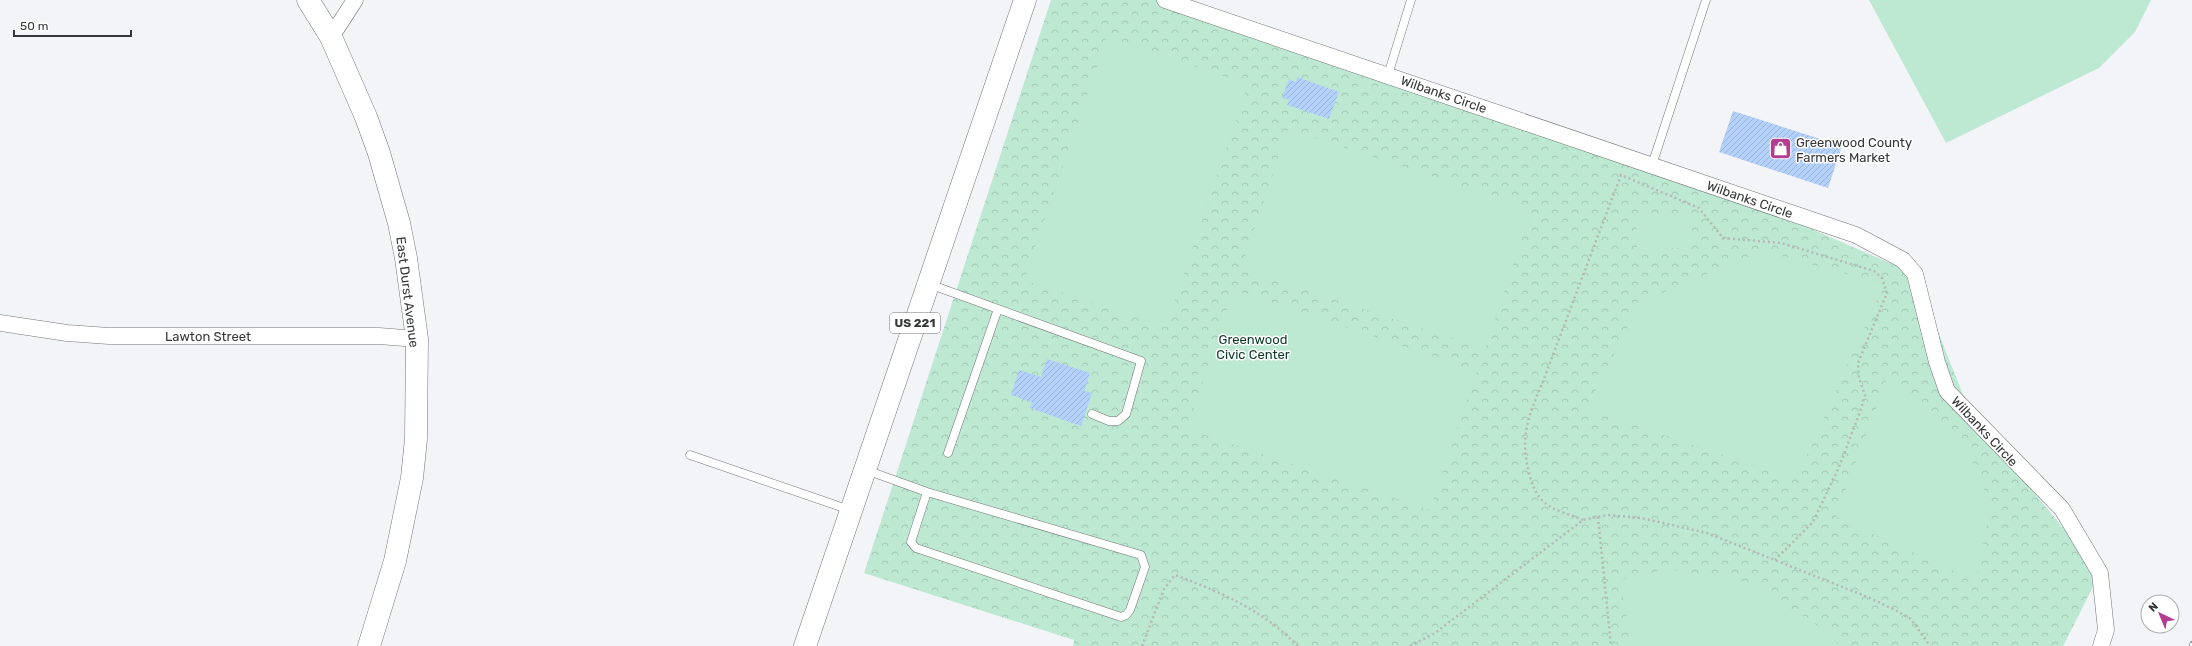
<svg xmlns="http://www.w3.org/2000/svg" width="2192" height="646" viewBox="0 0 2192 646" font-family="Rubik,sans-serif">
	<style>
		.park { fill: url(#park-crowns) }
		.pitch { fill: #bde8d2 }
		.building { fill: url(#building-hatch) }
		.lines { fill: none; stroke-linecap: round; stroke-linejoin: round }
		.lane-casing { stroke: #747578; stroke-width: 9 }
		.street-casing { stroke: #747578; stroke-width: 17 }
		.secondary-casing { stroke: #747578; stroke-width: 23 }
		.highway-casing { stroke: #747578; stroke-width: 23 }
		.path { stroke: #b6b7b9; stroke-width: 2.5; stroke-dasharray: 2 3; stroke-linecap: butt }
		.lane { stroke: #fff; stroke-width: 8 }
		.street { stroke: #fff; stroke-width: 16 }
		.secondary { stroke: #fff; stroke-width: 22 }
		.highway { stroke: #fff; stroke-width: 22 }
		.rail-casing { stroke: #8a8b8c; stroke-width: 4.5 }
		.rail { stroke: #fff; stroke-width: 3; stroke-dasharray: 9; stroke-linecap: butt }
		.labels { text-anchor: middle; stroke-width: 3; stroke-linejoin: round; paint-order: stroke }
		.shield { fill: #fff; stroke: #727273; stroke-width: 1 }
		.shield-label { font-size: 12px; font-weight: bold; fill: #353637 }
		.street-label { font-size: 13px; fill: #353637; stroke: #fff }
		.poi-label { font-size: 13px; fill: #353637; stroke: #fff; text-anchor: start }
		.park-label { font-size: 13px; fill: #0a3826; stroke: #fff }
	</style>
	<defs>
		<pattern id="park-crowns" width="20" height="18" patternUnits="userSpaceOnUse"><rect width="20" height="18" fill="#bde8d2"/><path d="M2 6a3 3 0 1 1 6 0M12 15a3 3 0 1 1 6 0" fill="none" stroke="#a3c8b5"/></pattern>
		<pattern id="building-hatch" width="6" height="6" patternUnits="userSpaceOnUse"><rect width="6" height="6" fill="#b4d1fb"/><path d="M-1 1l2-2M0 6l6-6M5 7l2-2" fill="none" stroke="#9bb4d8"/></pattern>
	</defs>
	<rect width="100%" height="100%" fill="#f3f4f7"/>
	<path class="park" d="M1051 0H1165L1710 185 1915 274 1972 417 2100 573 2063 646H1073L1074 640 864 573Z"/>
	<path class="pitch" d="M1869 0H2151L2135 32 2099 68 1946 143Z
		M1107 37 1248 84 1166 327 1024 280Z
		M1288 129 1532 209 1485 349 1241 269Z
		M1691 215 1693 247 1637 250 1636 218Z
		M1762 251 1884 284 1796 479 1586 409 1641 302Z
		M1234 290 1477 371 1430 510 1187 429Z
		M1888 375 1961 436 1991 506 1976 581 1836 517Z
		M1668 569 1751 583 1832 635 1839 646H1632L1620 580Z"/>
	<path class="building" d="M1297 77 1339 92 1329 119 1287 105 1289 100 1282 98 1289 79 1296 82Z
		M1733 111 1842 146 1828 188 1719 152Z
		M1047 359 1090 373 1084 391 1092 393 1081 426 1030 408 1032 402 1011 395 1019 370 1041 377Z"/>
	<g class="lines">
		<defs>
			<path id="lane" d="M1388 75 1411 0
				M1652 165 1706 0
				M929 284 1141 361 1126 414 1118 421H1109L1092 414
				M948 453 998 309
				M690 455 850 510
				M866 470 927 492 1141 555 1145 567 1130 610 1126 615 1121 617 916 548 911 542 927 492"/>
			<path id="street" d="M1165 0 1856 235 1903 260 1915 274 1937 362 1947 391 2062 509 2100 573 2106 630 2101 646
				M331 37 355 0
				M0 323 67 333 109 336H379L417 339"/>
			<path id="secondary" d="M308 0 331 37 366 117 379 153 399 223 406 258 417 339 416 439 412 478 395 561 369 646"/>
			<path id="highway" d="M805 646 1025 0"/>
		</defs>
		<use href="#lane" class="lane-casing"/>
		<use href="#street" class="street-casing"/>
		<use href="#secondary" class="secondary-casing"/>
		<use href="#highway" class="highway-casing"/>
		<path class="path" d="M1598 517 1611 646
			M1583 520C1572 515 1553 511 1544 502 1535 494 1532 484 1529 473 1520 438 1528 416 1542 384L1621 175 1699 208 1723 238 1781 243 1874 271 1882 278 1887 293 1858 363 1859 378 1865 395 1860 412 1839 467 1813 522 1775 560
			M1142 646 1164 589 1175 575C1223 593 1262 610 1298 646
			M1410 646 1435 633 1583 520 1608 515 1641 518 1707 533 1870 598 1895 610 1911 619 1930 646"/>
		<use href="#lane" class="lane"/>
		<use href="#street" class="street"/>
		<use href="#secondary" class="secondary"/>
		<use href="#highway" class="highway"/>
		<defs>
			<path id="rail" d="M2191 646 2192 643"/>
		</defs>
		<use href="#rail" class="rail-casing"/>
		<use href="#rail" class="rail"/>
	</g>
	<defs>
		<symbol id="shop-square" viewBox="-11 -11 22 22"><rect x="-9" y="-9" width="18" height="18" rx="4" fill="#b53d91" stroke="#fff"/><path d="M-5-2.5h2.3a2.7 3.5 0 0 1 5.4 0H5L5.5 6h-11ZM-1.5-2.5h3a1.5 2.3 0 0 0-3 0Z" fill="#fff"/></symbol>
	</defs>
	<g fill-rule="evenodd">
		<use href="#shop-square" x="1768" y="136" width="25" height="25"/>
	</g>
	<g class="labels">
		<rect class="shield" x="890" y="313" width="50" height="20" rx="3"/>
		<g class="shield-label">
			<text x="915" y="327">US 221</text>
		</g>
		<g class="street-label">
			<text transform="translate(1444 94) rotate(19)" y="5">Wilbanks Circle</text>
			<text transform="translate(1750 199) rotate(19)" y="5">Wilbanks Circle</text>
			<text transform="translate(408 292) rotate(83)" y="5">East Durst Avenue</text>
			<text x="208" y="341">Lawton Street</text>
			<text transform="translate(1985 431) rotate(47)" y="5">Wilbanks Circle</text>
		</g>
		<g class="poi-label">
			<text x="1796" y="147">Greenwood County<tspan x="1796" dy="15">Farmers Market</tspan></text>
		</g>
		<g class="park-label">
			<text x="1253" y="344">Greenwood<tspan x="1253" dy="15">Civic Center</tspan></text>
		</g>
	</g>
	<g transform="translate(2160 614) rotate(316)"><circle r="19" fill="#ffffff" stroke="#aeafaf"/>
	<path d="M0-3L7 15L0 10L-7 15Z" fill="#b53d91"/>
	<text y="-6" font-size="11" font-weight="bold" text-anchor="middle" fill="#353637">N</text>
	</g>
	<path d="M14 30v6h117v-6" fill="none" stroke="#353637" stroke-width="2"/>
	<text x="20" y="30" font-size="12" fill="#353637" stroke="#ffffff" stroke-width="3" paint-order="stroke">50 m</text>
</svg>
